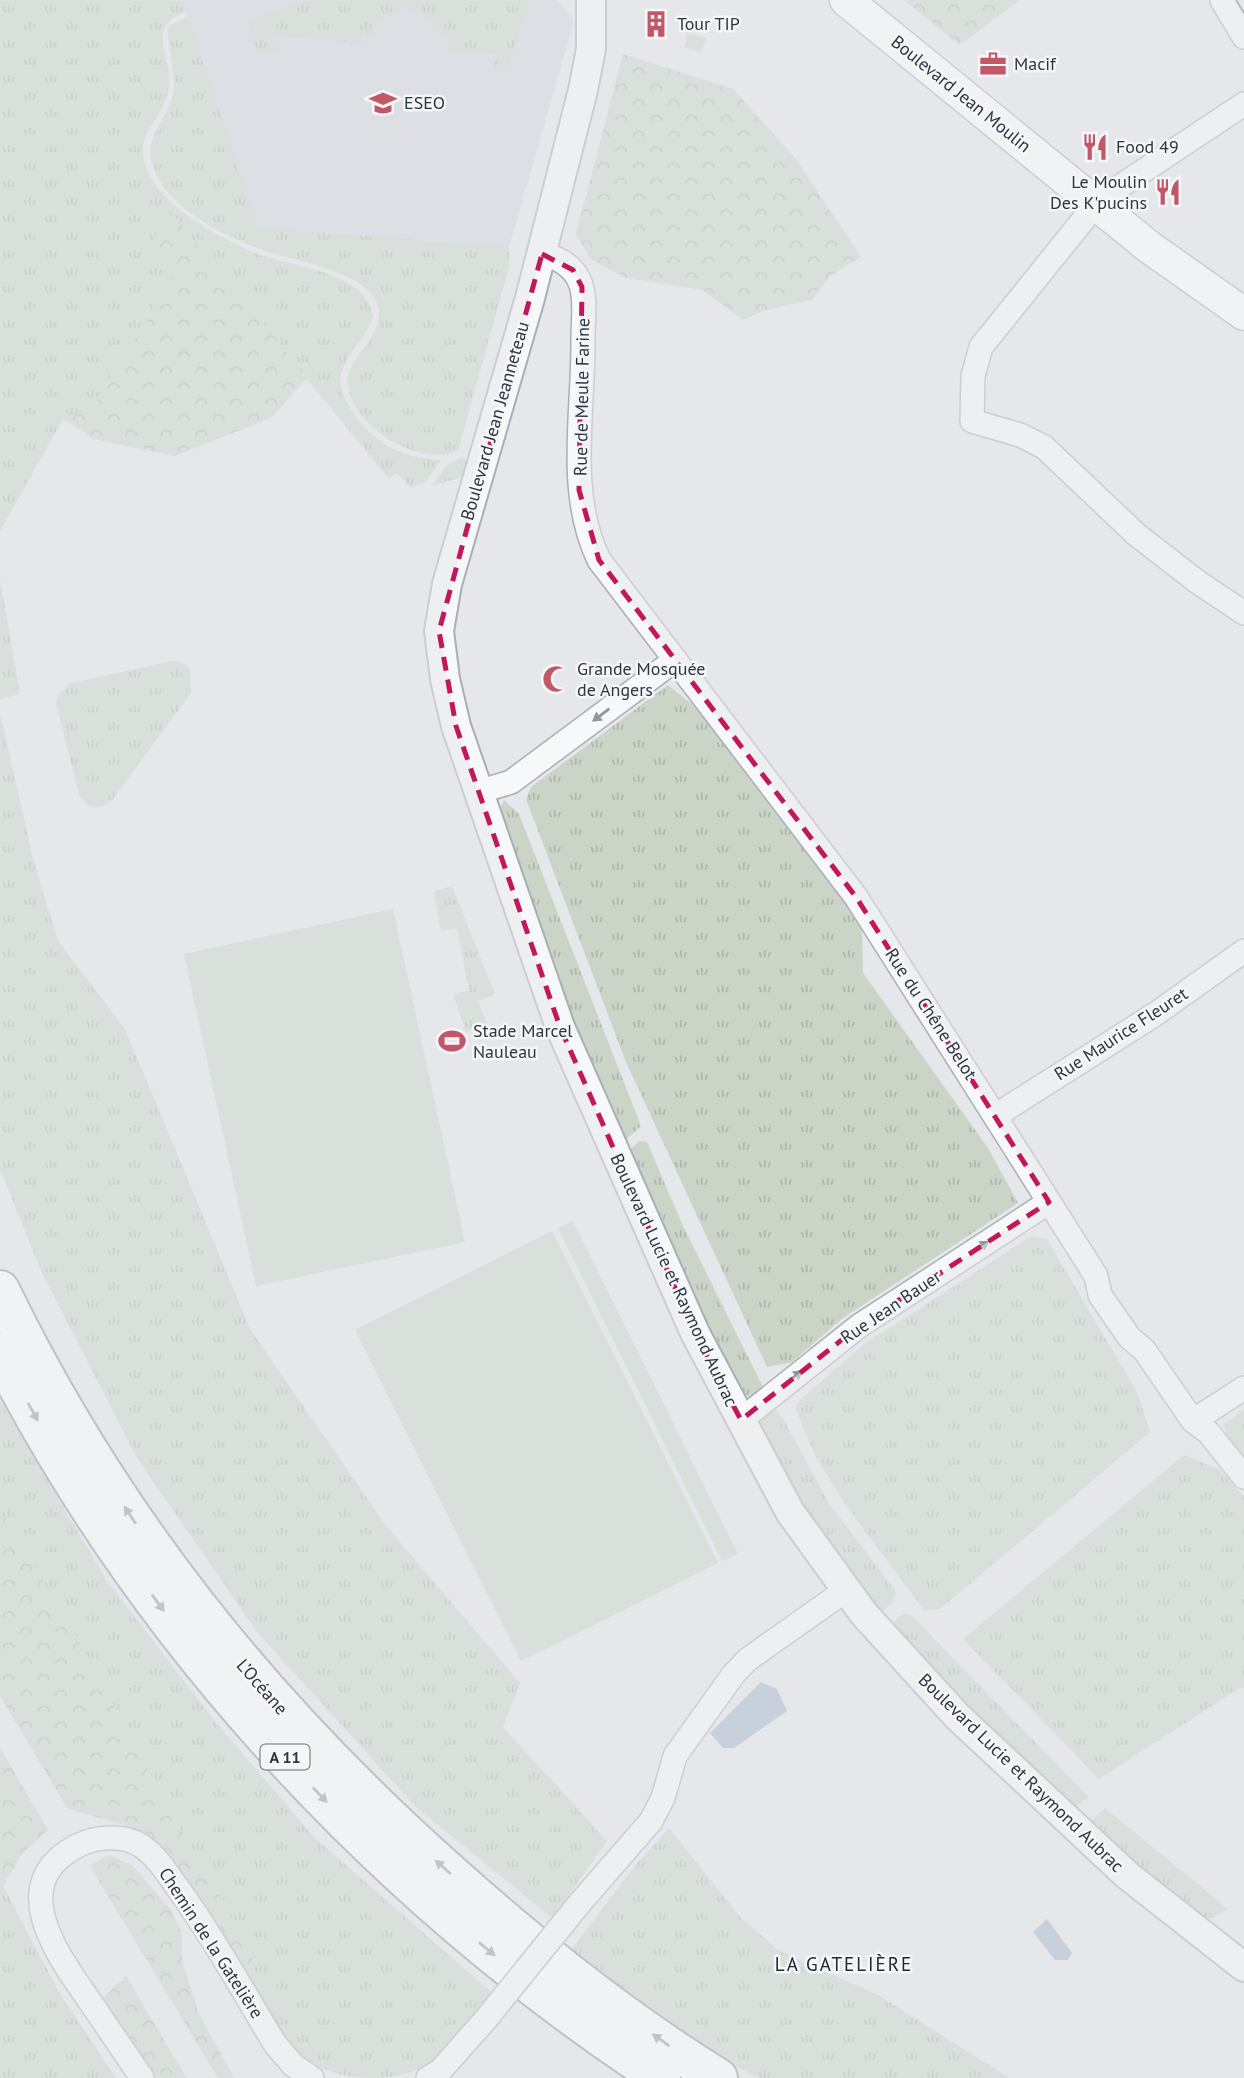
<svg xmlns="http://www.w3.org/2000/svg" width="1244" height="2078" viewBox="0 0 1244 2078" font-family="'PT Sans',sans-serif">
	<style>
		.built { fill: #d3d6dd }
		.grass { fill: url(#grass-tufts) }
		.forest { fill: url(#forest-crowns) }
		.pitch { fill: #cad4c7 }
		.water { fill: #a4b5c7 }
		.lines { fill: none; stroke-linecap: round; stroke-linejoin: round }
		.minor-casing { stroke: #aaaeb5; stroke-width: 26 }
		.tertiary-casing { stroke: #aaaeb5; stroke-width: 32 }
		.secondary-casing { stroke: #aaaeb5; stroke-width: 35 }
		.motorway-casing { stroke: #8d95a0; stroke-width: 42 }
		.minor { stroke: #f7f8f9; stroke-width: 23 }
		.tertiary { stroke: #f7f8f9; stroke-width: 28 }
		.secondary { stroke: #fff; stroke-width: 32 }
		.motorway { stroke: #fff; stroke-width: 38 }
		.tram { stroke: #7f8793; stroke-width: 2 }
		.minor-bridge-casing { stroke: #aaaeb5; stroke-width: 26; stroke-linecap: butt }
		.minor-bridge { stroke: #f7f8f9; stroke-width: 23 }
		.oneway { fill: #92969e }
		.oneway2 { fill: #969aa0 }
		.marked { fill: none; stroke: #c2185b; stroke-width: 5; stroke-dasharray: 14 9; stroke-linejoin: round }
		.labels { text-anchor: middle; stroke-width: 5; stroke-linejoin: round; paint-order: stroke }
		.shield { fill: #f4f6f8; stroke: #696f79; stroke-width: 2 }
		.shield-label { font-size: 16px; font-weight: bold; fill: #2e3542 }
		.poi-label { font-size: 18px; fill: #2e3542; stroke: #f4f6f8; text-anchor: start }
		.street-label { font-size: 18px; fill: #2e3542; stroke: #f4f6f8 }
		.neighbourhood-label { font-size: 19px; letter-spacing: 2px; fill: #202633; stroke: #f4f6f8 }
	</style>
	<defs>
		<pattern id="grass-tufts" width="24" height="20" patternUnits="userSpaceOnUse" patternTransform="scale(1.75)"><rect width="24" height="20" fill="#cad4c7"/><path d="M3 7l-1-3M5 7V3M7 7l1-3M15 17l-1-3M17 17v-4M19 17l1-3" fill="none" stroke="#aeb7ac"/></pattern>
		<pattern id="forest-crowns" width="20" height="18" patternUnits="userSpaceOnUse" patternTransform="scale(1.75)"><rect width="20" height="18" fill="#cad4c7"/><path d="M2 6a3 3 0 1 1 6 0M12 15a3 3 0 1 1 6 0" fill="none" stroke="#aeb7ac"/></pattern>
	</defs>
	<rect width="100%" height="100%" fill="#e5e7eb"/>
	<path class="built" d="M182 0H558L574 21 509 247 258 227Z"/>
	<path class="grass" d="M0 0H182L186 11C143 30 173 53 169 88 167 108 150 122 144 141 137 167 161 195 179 209 202 227 231 243 258 254 292 267 369 272 373 317 366 338 347 353 341 374 338 385 343 394 348 404 367 440 401 459 441 460L425 483 411 487 396 473 389 479 169 211 155 239 172 273 149 316 92 408 63 419 0 531Z
		M305 0H528L507 72 493 71 497 54 446 49 450 35 438 34C427 0 383 0 373 34H362L363 43 273 36 278 53 258 52 247 20Z
		M188 17 258 227 509 247V267L458 451C417 469 342 421 348 375 355 353 378 339 379 314 380 271 289 261 260 249 222 235 167 208 153 167 142 137 168 121 173 93 177 73 167 51 168 30L171 25Z
		M687 33 707 38 701 52 685 48Z
		M461 458 471 460 464 477 433 485 446 466Z
		M0 580 20 694 0 699Z
		M173 661 183 663 190 669 191 693 112 800C100 811 89 810 80 797L56 704 57 696 71 683Z
		M668 685 704 714 841 891 862 928 863 973 988 1148 1018 1203 843 1318 792 1362 767 1367 626 1062 526 799 531 787Z
		M0 713 34 862 58 941 125 1029 251 1331 387 1527 520 1683 503 1727 607 1841 552 1918 416 1807 257 1632 137 1458 41 1271 0 1169Z
		M504 800 519 814 641 1126 620 1145 571 1025 499 813Z
		M452 886 495 994 478 1001 487 1024 466 1032 453 994 469 991 457 928 441 931 434 891Z
		M639 1141 647 1142 683 1226 766 1393 751 1398 735 1390 625 1155Z
		M1030 1237 1047 1239 1137 1392 1150 1432 940 1609 924 1610 847 1507 816 1457 795 1408 799 1401 863 1345Z
		M0 1401 107 1581 214 1720 314 1837 492 1993C477 2010 449 2050 432 2062 414 2074 393 2078 371 2078 300 2078 274 2029 246 1972L255 1954 170 1812 92 1663 0 1509Z
		M773 1406 784 1420 828 1502 896 1592 893 1602 878 1615 800 1510 758 1431 760 1421Z
		M1244 1409V1459L1228 1438 1223 1425Z
		M1184 1455 1220 1470 1244 1497V1689L1241 1687 1099 1779 963 1639Z
		M902 1614 911 1615 1089 1797 1074 1807 1065 1805 889 1628Z
		M1105 1808 1228 1909 1214 1918 1200 1916 1143 1870 1110 1849 1091 1829V1821Z
		M669 1828 741 1918 778 1950 880 1996 1009 2078H758L728 2062 570 1951 635 1866Z
		M0 1880 60 1994 116 2078H0Z"/>
	<path class="forest" d="M904 0H1020L960 45Z
		M623 54 733 89 795 158 861 257 830 276 813 299 763 311 743 320 703 290 626 278 590 259 576 234Z
		M169 210 308 377 271 418 174 456 94 439 63 419 92 408 149 316 172 273 155 239Z
		M0 1509 92 1663 170 1812 255 1954 246 1972 162 1850 125 1825 68 1809 0 1696Z
		M0 1748 48 1830 21 1855 3 1886 0 1880Z
		M109 1855 133 1866 171 1910 182 1933V1961L199 2014 234 2078H218L90 1866Z
		M126 1976 187 2078H152L102 1999Z"/>
	<path class="pitch" d="M393 909 465 1242 256 1286 184 954Z
		M573 1221 738 1554 722 1561 558 1228Z
		M552 1231 718 1563 521 1661 355 1330Z"/>
	<path class="water" d="M761 1682 777 1689 787 1711 734 1748H723L710 1733Z
		M1047 1919 1072 1953 1068 1960H1055L1033 1932Z"/>
	<g class="lines">
		<defs>
			<path id="minor" d="M1222 0 1244 37
				M1110 193 1244 104
				M1096 204 981 347 973 376 972 421 1020 435 1044 447 1137 535 1199 583 1244 613
				M542 254C560 258 575 267 581 285 586 301 583 322 583 338 584 411 566 492 599 560L856 897 1096 1276 1100 1295 1129 1337 1145 1351 1193 1421 1208 1432 1244 1477
				M478 792 511 782 675 660
				M995 1116 1154 1015 1244 951
				M741 1420 859 1326 1049 1202
				M1193 1421 1244 1388
				M579 1904 651 1821 663 1798 675 1756 733 1675 747 1660 846 1590
				M142 2078C125 2053 108 2028 91 2003 60 1958 3 1885 77 1846 96 1836 124 1834 143 1847 157 1857 167 1873 177 1887 213 1937 243 1991 275 2044L293 2065 312 2078
				M428 2078 441 2070 486 2019"/>
			<path id="tertiary" d="M591 0V49L583 90 530 298 447 584 439 631 445 679 456 726 560 1027 695 1333 790 1512 864 1614 957 1716 1127 1875 1244 1967"/>
			<path id="secondary" d="M846 0 1149 247 1244 314"/>
			<path id="motorway" d="M0 1290C111 1519 262 1706 451 1874 535 1949 623 2019 718 2078
				M0 1353C150 1646 387 1898 661 2078"/>
		</defs>
		<use href="#minor" class="minor-casing"/>
		<use href="#tertiary" class="tertiary-casing"/>
		<use href="#secondary" class="secondary-casing"/>
		<use href="#motorway" class="motorway-casing"/>
		<use href="#minor" class="minor"/>
		<use href="#tertiary" class="tertiary"/>
		<use href="#secondary" class="secondary"/>
		<use href="#motorway" class="motorway"/>
		<path class="tram" d="M1236 0 1244 13"/>
		<defs>
			<path id="minor-bridge" d="M486 2019 579 1904"/>
		</defs>
		<use href="#minor-bridge" class="minor-bridge-casing"/>
		<use href="#minor-bridge" class="minor-bridge"/>
	</g>
	<defs><path id="oneway-solid" d="M-6-.8H1V-3.2L6.5 0L1 3.2V.8H-6Z" transform="scale(1.75)"/></defs>
	<g class="oneway">
		<use href="#oneway-solid" transform="translate(601 715) rotate(143)"/>
		<use href="#oneway-solid" transform="translate(980 1247) rotate(-33)"/>
		<use href="#oneway-solid" transform="translate(794 1377) rotate(-38)"/>
	</g>
	<g class="oneway2">
		<use href="#oneway-solid" transform="translate(33 1412) rotate(61)"/>
		<use href="#oneway-solid" transform="translate(130 1515) rotate(-124)"/>
		<use href="#oneway-solid" transform="translate(158 1603) rotate(54)"/>
		<use href="#oneway-solid" transform="translate(320 1795) rotate(47)"/>
		<use href="#oneway-solid" transform="translate(443 1867) rotate(-138)"/>
		<use href="#oneway-solid" transform="translate(487 1949) rotate(39)"/>
		<use href="#oneway-solid" transform="translate(661 2040) rotate(-145)"/>
	</g>
	<path d="M0 0H1244V2078H0ZM542 254 573 270 582 287 579 490 599 560 856 897 1049 1202 859 1326 741 1420 695 1333 560 1027 456 726 439 631Z" fill="#e5e7eb" fill-opacity=".55" fill-rule="evenodd"/>
	<path class="marked" d="M542 254 573 270 582 287 579 490 599 560 856 897 1049 1202 859 1326 741 1420 695 1333 560 1027 456 726 439 631Z"/>
	<defs>
		<symbol id="building-bare" viewBox="-9 -9 18 18"><path d="M-4-6H4V6H1V3H-1V6H-4ZM-2.5-4.3h1.7v1.8h-1.7ZM.8-4.3h1.7v1.8H.8ZM-2.5-1h1.7V.8h-1.7ZM.8-1h1.7V.8H.8Z" fill="#c25768" stroke="#f4f6f8" stroke-width="2.5" paint-order="stroke"/></symbol>
		<symbol id="office-bare" viewBox="-9 -9 18 18"><path d="M-6-3h4V-5.5h4V-3h4V5H-6ZM-1-4.5V-3h2v-1.5ZM-6 0V1H6V0Z" fill="#c25768" stroke="#f4f6f8" stroke-width="2.5" paint-order="stroke"/></symbol>
		<symbol id="university-bare" viewBox="-9 -9 18 18"><path d="M0-5L7-2L0 1L-7-2ZM-4 1L0 2.5L4 1V4Q0 6-4 4Z" fill="#c25768" stroke="#f4f6f8" stroke-width="2.5" paint-order="stroke"/></symbol>
		<symbol id="restaurant-bare" viewBox="-9 -9 18 18"><path d="M-5-6h1v4h1v-4h1v4h1v-4h1v5L-1.5 .5V6h-2V.5L-5-1ZM5-6V6H3V1.5H1.5Q1.5-4 5-6Z" fill="#c25768" stroke="#f4f6f8" stroke-width="2.5" paint-order="stroke"/></symbol>
		<symbol id="mosque-bare" viewBox="-9 -9 18 18"><path d="M3.5-4.9A6 6 0 1 0 3.5 4.9A5 5 0 1 1 3.5-4.9Z" fill="#c25768" stroke="#f4f6f8" stroke-width="2.5" paint-order="stroke"/></symbol>
		<symbol id="stadium-bare" viewBox="-9 -9 18 18"><path d="M0-5a6.5 5 0 1 0 0 10a6.5 5 0 1 0 0-10ZM-3.5-1.8h7v3.6h-7Z" fill="#c25768" stroke="#f4f6f8" stroke-width="2.5" paint-order="stroke"/></symbol>
	</defs>
	<g fill-rule="evenodd">
		<use href="#building-bare" x="637" y="5" width="38" height="38"/>
		<use href="#office-bare" x="974" y="45" width="38" height="38"/>
		<use href="#university-bare" x="364" y="84" width="38" height="38"/>
		<use href="#restaurant-bare" x="1076" y="128" width="38" height="38"/>
		<use href="#restaurant-bare" x="1149" y="173" width="38" height="38"/>
		<use href="#mosque-bare" x="537" y="660" width="38" height="38"/>
		<use href="#stadium-bare" x="433" y="1022" width="38" height="38"/>
	</g>
	<g class="labels">
		<rect class="shield" x="260.5" y="1744.5" width="49" height="25" rx="5"/>
		<g class="shield-label">
			<text x="285" y="1763">A 11</text>
		</g>
		<g class="poi-label">
			<text x="677" y="30">Tour TIP</text>
			<text x="1014" y="70">Macif</text>
			<text x="404" y="109">ESEO</text>
			<text x="1116" y="153">Food 49</text>
			<text x="1147" y="188" text-anchor="end">Le Moulin<tspan x="1147" dy="21">Des K'pucins</tspan></text>
			<text x="577" y="675">Grande Mosquée<tspan x="577" dy="21">de Angers</tspan></text>
			<text x="473" y="1037">Stade Marcel<tspan x="473" dy="21">Nauleau</tspan></text>
		</g>
		<g class="street-label">
			<text transform="translate(961 94) rotate(39)" y="6">Boulevard Jean Moulin</text>
			<text transform="translate(582 397) rotate(-89)" y="6">Rue de Meule Farine</text>
			<text transform="translate(495 421) rotate(-74)" y="6">Boulevard Jean Jeanneteau</text>
			<text transform="translate(931 1014) rotate(57)" y="6">Rue du Chêne Belot</text>
			<text transform="translate(1121 1034) rotate(-33)" y="6">Rue Maurice Fleuret</text>
			<text transform="translate(674 1280) rotate(65)" y="6">Boulevard Lucie et Raymond Aubrac</text>
			<text transform="translate(891 1307) rotate(-34)" y="6">Rue Jean Bauer</text>
			<text transform="translate(262 1687) rotate(49)" y="6">L’Océane</text>
			<text transform="translate(1021 1773) rotate(44)" y="6">Boulevard Lucie et Raymond Aubrac</text>
			<text transform="translate(211 1943) rotate(57)" y="6">Chemin de la Gatelière</text>
		</g>
		<g class="neighbourhood-label">
			<text x="844" y="1971">LA GATELIÈRE</text>
		</g>
	</g>
</svg>
